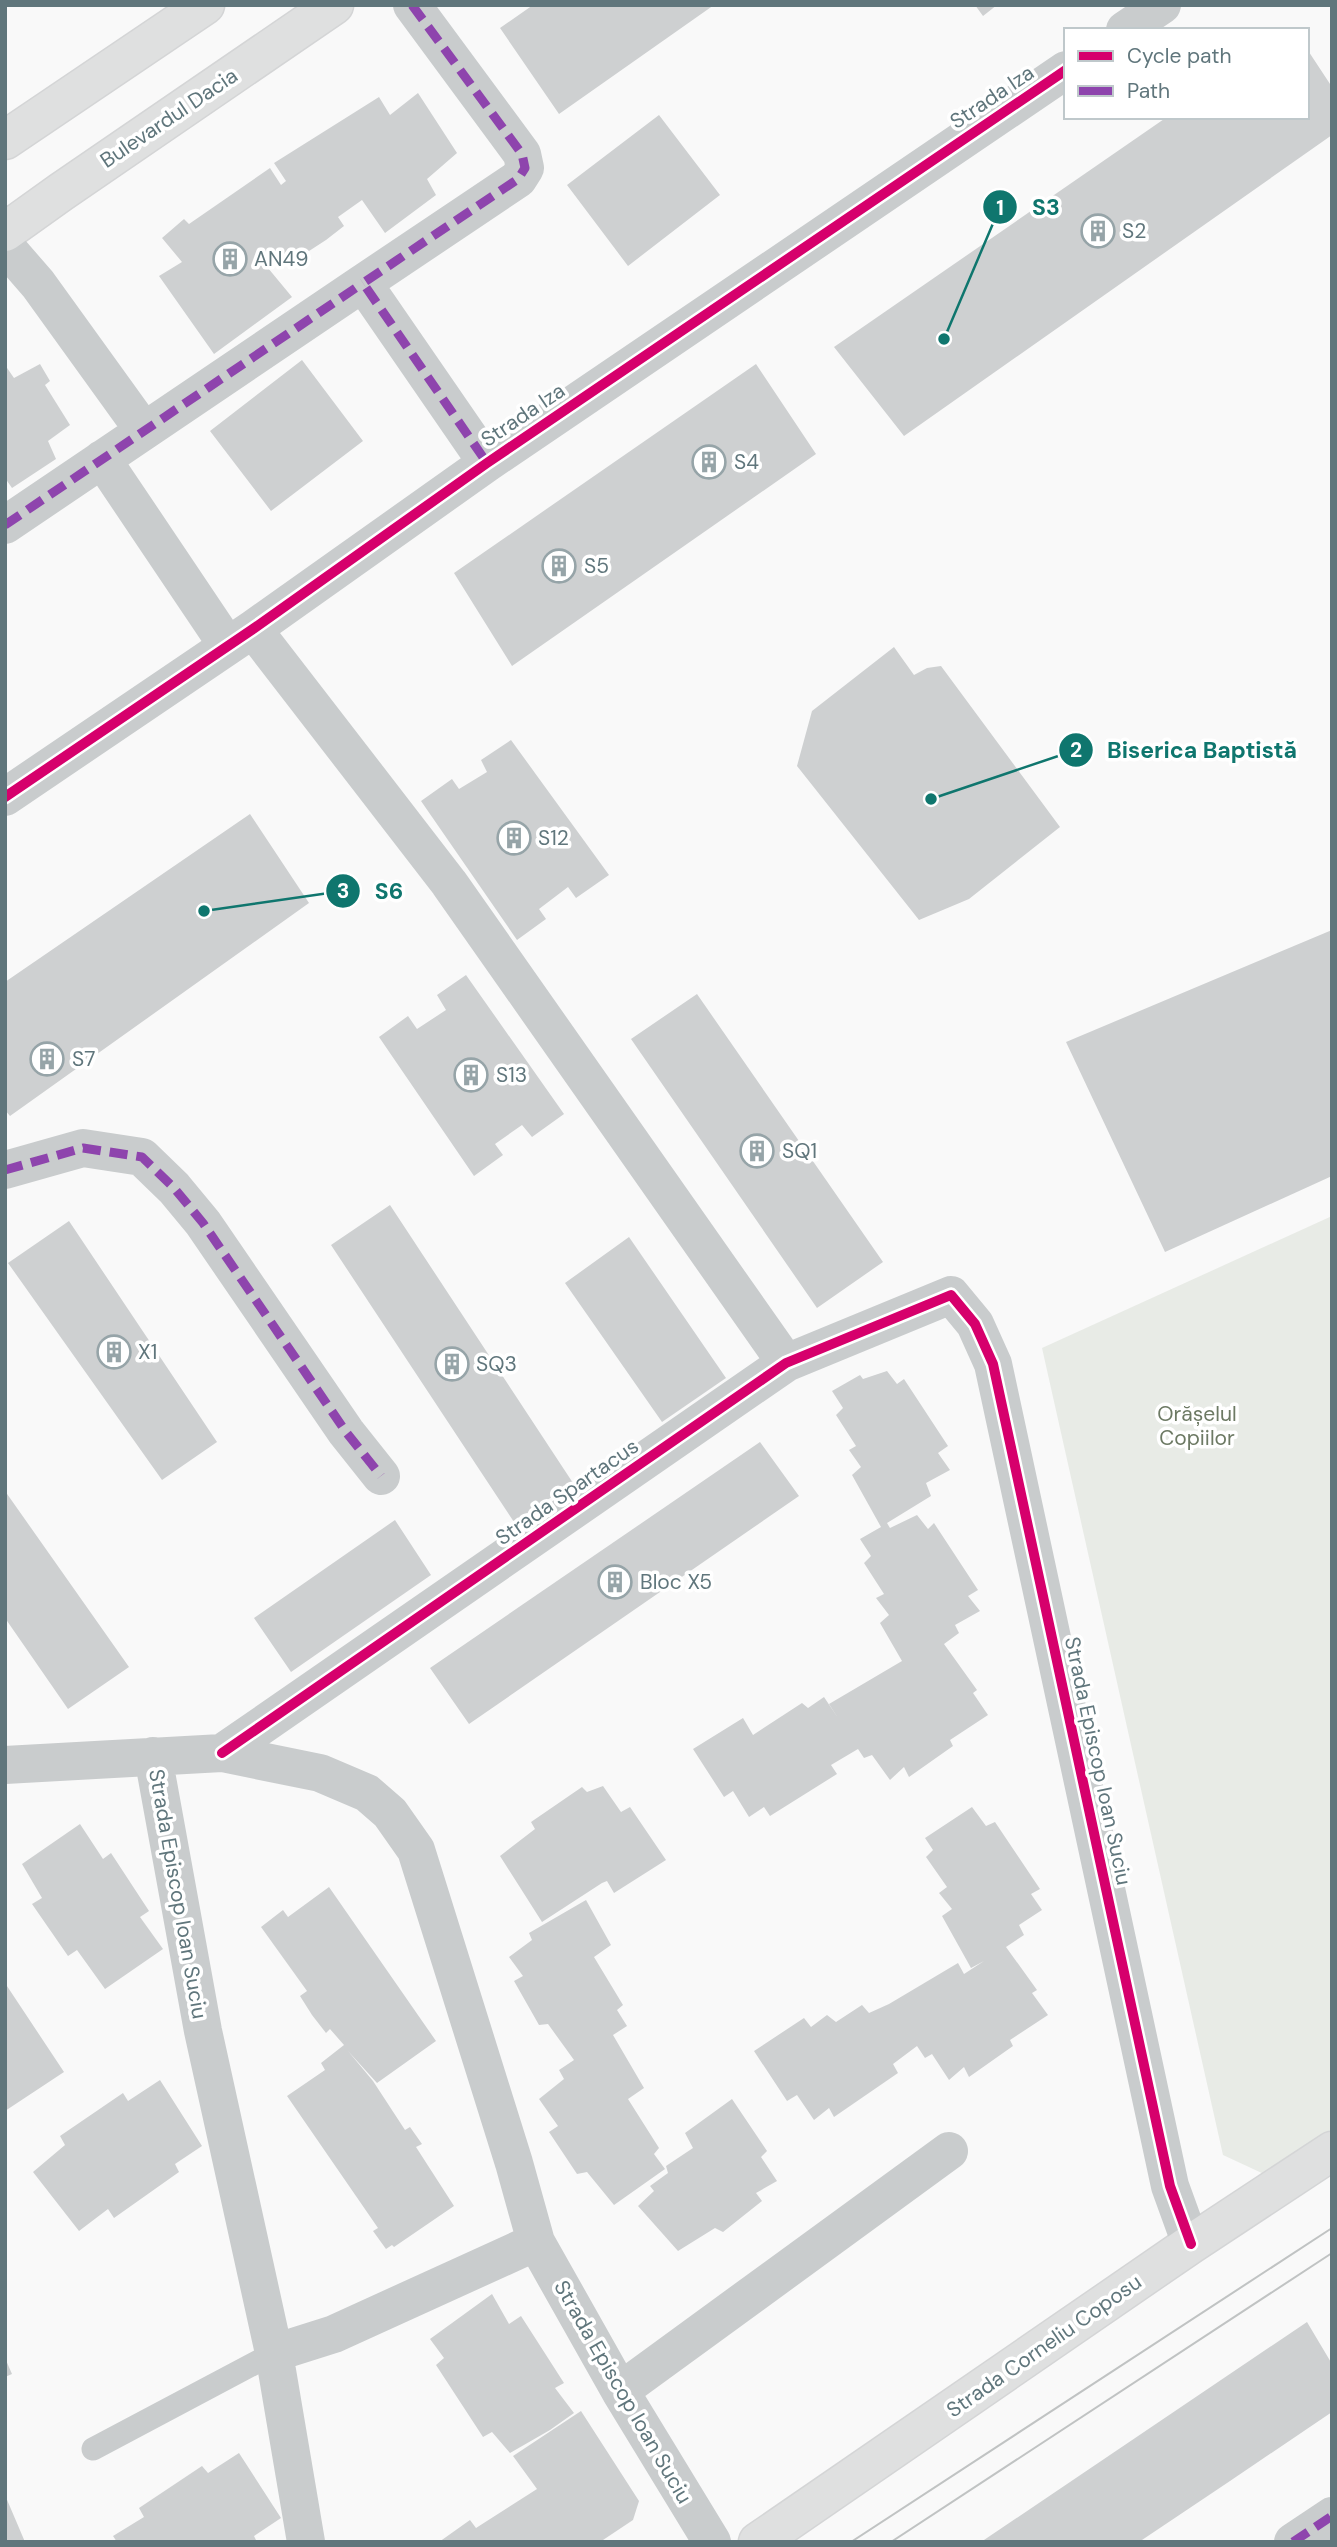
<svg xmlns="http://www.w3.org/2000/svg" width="1337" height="2547" viewBox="0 0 1337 2547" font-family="'DM Sans',sans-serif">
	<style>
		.green { fill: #e8ebe6 }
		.building { fill: #ced0d1 }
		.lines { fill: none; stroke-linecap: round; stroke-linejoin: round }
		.secondary-casing { stroke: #d4d5d6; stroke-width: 41 }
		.primary-casing { stroke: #d4d5d6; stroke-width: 41 }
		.lane { stroke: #c9cccd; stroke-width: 23 }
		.street { stroke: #c9cccd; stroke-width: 38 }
		.secondary { stroke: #dfe0e0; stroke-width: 38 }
		.primary { stroke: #dfe0e0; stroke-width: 38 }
		.tram { stroke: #c0c3c3; stroke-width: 2 }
		.quiet { stroke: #8e44ad; stroke-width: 9; stroke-dasharray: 18 9; stroke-linecap: butt }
		.cycleway-casing { stroke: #fff; stroke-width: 15 }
		.cycleway { stroke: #d6006c; stroke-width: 10 }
		.labels { text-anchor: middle; stroke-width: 7; stroke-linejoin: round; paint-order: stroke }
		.street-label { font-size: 21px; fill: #60767c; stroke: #fff }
		.poi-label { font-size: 21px; fill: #60767c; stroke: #fff; text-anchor: start }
		.park-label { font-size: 21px; fill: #6d7a64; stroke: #fff }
		.leader { fill: none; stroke: #0f766e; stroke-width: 2.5 }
		.callout-dot { fill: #0f766e; stroke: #fff; stroke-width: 2.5 }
		.mark-label { font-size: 21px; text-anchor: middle; font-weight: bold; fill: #fff }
		.callout-label { font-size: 23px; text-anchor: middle; font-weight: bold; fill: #0f766e; stroke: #fff; stroke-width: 7; stroke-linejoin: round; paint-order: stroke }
	</style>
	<rect width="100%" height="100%" fill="#f9f9f9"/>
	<path class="green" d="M1332 1216V2142L1277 2180 1223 2155 1042 1348Z"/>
	<path class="building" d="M533 5H714L559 114 500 28Z
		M975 5H997L983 16Z
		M1307 49 1332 87V135L904 436 834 347 1167 117H1307Z
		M418 93 457 153 427 179 436 195 385 233 362 200 338 217 344 226 326 240 289 264 283 256 268 268 292 297 214 354 159 276 182 262 162 238 184 219 189 224 270 168 281 185 286 181 274 163 379 97 390 115Z
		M659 115 720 195 628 266 567 185Z
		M302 360 363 441 271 511 210 431Z
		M40 364 50 381 45 385 70 425 48 441 56 459 12 488 5 478V365L14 378Z
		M756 364 816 454 512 666 454 573Z
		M894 647 914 675 927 668 941 666 1060 827 969 899 919 920 797 766 812 711Z
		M511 740 609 875 576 898 568 887 539 909 546 919 517 940 421 801 452 779 459 789 487 772 481 760Z
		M250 814 309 903 10 1116 5 1110V982Z
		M1332 930V1176L1165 1252 1066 1042Z
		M466 975 564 1114 532 1137 522 1125 495 1144 503 1155 474 1176 379 1037 408 1016 417 1029 446 1010 437 995Z
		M697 994 883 1262 817 1308 631 1039Z
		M390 1205 573 1483 514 1522 331 1245Z
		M69 1221 217 1442 162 1480 8 1263Z
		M629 1237 726 1378 662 1422 565 1283Z
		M887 1371 897 1384 904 1379 948 1446 938 1453 950 1470 926 1483 931 1496 887 1523 890 1528 917 1515 928 1529 934 1523 978 1590 968 1596 980 1611 955 1625 959 1633 944 1644 977 1690 973 1693 988 1715 950 1740 953 1746 909 1777 904 1767 890 1780 872 1755 864 1758 858 1749 831 1765 837 1774 770 1816 764 1807 749 1817 733 1791 724 1797 693 1749 743 1718 753 1735 802 1703 808 1708 824 1697 838 1718 829 1704 902 1661 880 1623 889 1615 876 1598 884 1594 864 1563 871 1556 860 1539 881 1527 852 1475 861 1467 849 1450 856 1446 836 1415 843 1408 832 1391 860 1375 863 1379Z
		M760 1442 799 1496 469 1724 430 1668Z
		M5 1491 129 1667 68 1709 5 1618Z
		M395 1520 431 1575 291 1672 254 1618Z
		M603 1786 621 1812 630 1807 666 1860 614 1893 607 1881 602 1883 542 1922 500 1856 535 1829 531 1822 582 1787 587 1792Z
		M972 1807 986 1826 995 1822 1040 1889 1031 1894 1042 1910 1019 1925 1024 1935 1006 1947 1037 1990 1032 1993 1048 2015 1010 2040 1013 2046 969 2077 964 2067 949 2080 932 2054 925 2058 917 2046 893 2064 898 2073 834 2117 829 2108 814 2120 797 2095 787 2101 754 2051 804 2018 811 2027 827 2015 836 2022 862 2005 869 2013 889 2004 958 1963 964 1974 984 1961 971 1968 942 1916 952 1909 939 1893 947 1887 926 1857 933 1850 925 1838Z
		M80 1824 103 1859 111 1853 149 1911 140 1917 163 1949 105 1989 77 1950 68 1956 32 1904 42 1898 22 1864Z
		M329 1887 436 2041 377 2083 348 2051 373 2081 405 2130 410 2127 422 2144 416 2147 454 2206 394 2247 392 2245 386 2249 373 2231 378 2228 287 2096 325 2070 321 2063 344 2045 330 2029 326 2033 312 2015 300 1996 307 1991 261 1927 283 1910 288 1917Z
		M586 1900 611 1945 594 1957 623 2005 617 2010 627 2026 613 2035 644 2088 628 2099 659 2148 654 2154 665 2169 614 2205 587 2172 577 2174 549 2132 558 2126 539 2099 564 2079 559 2070 574 2060 548 2024 539 2025 514 1981 523 1976 509 1957 532 1940 529 1933Z
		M5 1983 64 2072 5 2111Z
		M160 2080 202 2146 175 2164 179 2172 114 2218 108 2209 79 2231 33 2172 65 2145 60 2136 123 2093 128 2101Z
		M732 2099 767 2151 761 2157 777 2181 756 2193 762 2201 723 2232 715 2228 678 2251 638 2206 654 2191 650 2186 668 2173 666 2166 693 2148 685 2133Z
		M492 2294 509 2324 521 2316 564 2383 555 2388 574 2413 550 2430 510 2453 492 2432 483 2437 436 2365 444 2358 430 2339Z
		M1307 2322 1332 2364V2412L1230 2481 1139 2542H981Z
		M5 2358 12 2374 5 2377Z
		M581 2411 639 2501 633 2520 600 2542H439L470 2520 476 2528 537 2489 513 2456Z
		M239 2453 281 2518 254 2536 257 2542H117L113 2536 144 2517 139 2508 202 2466 208 2473Z
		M5 2495 25 2542H5Z"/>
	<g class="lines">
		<defs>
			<path id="secondary" d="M758 2542 1191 2244 1332 2151"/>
			<path id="primary" d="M5 140 205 5
				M5 232 61 192 334 5"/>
		</defs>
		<use href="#secondary" class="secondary-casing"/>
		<use href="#primary" class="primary-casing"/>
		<path class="lane" d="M93 2449 274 2353"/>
		<path class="street" d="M412 5 522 154 525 168 518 179 363 283 487 463
			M1125 30 1162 5
			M5 246 38 284 144 431
			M102 459 227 645
			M5 525 363 283
			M253 629 449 883 786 1363
			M5 797 253 629 487 463 1066 70
			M5 1170 83 1148 142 1157 174 1188 203 1223 346 1432 381 1476
			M222 1753 786 1363 951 1295 975 1324 993 1364 1170 2186 1191 2244
			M153 1756 203 2031 274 2353 306 2542
			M5 1765 222 1753 320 1773 367 1793 390 1813 416 1850 514 2163 536 2242 620 2391 712 2542
			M274 2353 334 2334 536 2242
			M620 2391 949 2151
			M1293 2542 1332 2516"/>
		<use href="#secondary" class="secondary"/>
		<use href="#primary" class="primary"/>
		<path class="tram" d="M851 2542 1332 2228
			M891 2542 1332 2253"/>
		<path class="quiet" d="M412 5 522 154 525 168 518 179 363 283 487 463
			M5 525 363 283
			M5 1170 83 1148 142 1157 174 1188 203 1223 346 1432 381 1476
			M1293 2542 1332 2516"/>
		<defs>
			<path id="cycleway" d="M5 797 253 629 487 463 1066 70
				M222 1753 786 1363 951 1295 975 1324 993 1364 1170 2186 1191 2244"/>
		</defs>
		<use href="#cycleway" class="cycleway-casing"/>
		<use href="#cycleway" class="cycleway"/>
	</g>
	<defs>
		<symbol id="building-ring" viewBox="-11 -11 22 22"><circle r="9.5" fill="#fff" stroke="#96a4a8" stroke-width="1.5"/><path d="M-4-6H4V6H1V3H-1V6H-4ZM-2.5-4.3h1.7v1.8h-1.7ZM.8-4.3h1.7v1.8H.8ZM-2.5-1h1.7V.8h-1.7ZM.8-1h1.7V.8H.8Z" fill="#96a4a8"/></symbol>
	</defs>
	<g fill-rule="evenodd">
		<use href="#building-ring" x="1079" y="212" width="38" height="38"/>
		<use href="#building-ring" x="211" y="240" width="38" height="38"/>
		<use href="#building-ring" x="690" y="443" width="38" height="38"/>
		<use href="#building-ring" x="540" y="547" width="38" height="38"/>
		<use href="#building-ring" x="495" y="819" width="38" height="38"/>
		<use href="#building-ring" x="28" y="1040" width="38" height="38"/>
		<use href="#building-ring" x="452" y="1056" width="38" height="38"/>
		<use href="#building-ring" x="738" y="1132" width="38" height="38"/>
		<use href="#building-ring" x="95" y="1333" width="38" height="38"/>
		<use href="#building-ring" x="433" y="1345" width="38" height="38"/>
		<use href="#building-ring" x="596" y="1563" width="38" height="38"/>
	</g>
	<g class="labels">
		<g class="street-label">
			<text transform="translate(992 97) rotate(-34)" y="7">Strada Iza</text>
			<text transform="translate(169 118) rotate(-34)" y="7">Bulevardul Dacia</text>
			<text transform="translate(523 415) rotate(-34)" y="7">Strada Iza</text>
			<text transform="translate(567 1492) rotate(-35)" y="7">Strada Spartacus</text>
			<text transform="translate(1098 1761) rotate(78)" y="7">Strada Episcop Ioan Suciu</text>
			<text transform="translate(178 1894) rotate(80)" y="7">Strada Episcop Ioan Suciu</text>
			<text transform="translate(1044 2346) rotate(-35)" y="7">Strada Corneliu Coposu</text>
			<text transform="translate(623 2392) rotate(60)" y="7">Strada Episcop Ioan Suciu</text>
		</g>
		<g class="poi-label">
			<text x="1122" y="238">S2</text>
			<text x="254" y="266">AN49</text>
			<text x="734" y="469">S4</text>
			<text x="584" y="573">S5</text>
			<text x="538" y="845">S12</text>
			<text x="72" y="1066">S7</text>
			<text x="496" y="1082">S13</text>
			<text x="782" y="1158">SQ1</text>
			<text x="138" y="1359">X1</text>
			<text x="476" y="1371">SQ3</text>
			<text x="640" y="1589">Bloc X5</text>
		</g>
		<g class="park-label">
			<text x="1197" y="1421">Orășelul<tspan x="1197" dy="24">Copiilor</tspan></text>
		</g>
	</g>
	<path class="leader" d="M944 339L1000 207M931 799L1076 750M204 911L343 891"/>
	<g class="callout-dot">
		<circle cx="944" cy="339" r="7"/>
		<circle cx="931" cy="799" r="7"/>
		<circle cx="204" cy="911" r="7"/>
		<circle cx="1000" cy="207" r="18"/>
		<circle cx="1076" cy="750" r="18"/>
		<circle cx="343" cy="891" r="18"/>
	</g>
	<g class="mark-label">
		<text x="1000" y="215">1</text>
		<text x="1076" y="757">2</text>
		<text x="343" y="898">3</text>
	</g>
	<g class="callout-label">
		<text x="1046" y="215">S3</text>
		<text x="1202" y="758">Biserica Baptistă</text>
		<text x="389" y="899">S6</text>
	</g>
	<rect width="1337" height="2547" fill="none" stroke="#60767c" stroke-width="14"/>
	<rect x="1064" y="28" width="245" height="91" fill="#ffffff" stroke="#bfc8cb" stroke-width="2"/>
	<rect x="1078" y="51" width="35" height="10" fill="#d6006c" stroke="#bfc8cb" stroke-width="2"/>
	<text x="1127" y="63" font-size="21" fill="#60767c">Cycle path</text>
	<rect x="1078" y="86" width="35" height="10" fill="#8e44ad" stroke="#bfc8cb" stroke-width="2"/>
	<text x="1127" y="98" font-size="21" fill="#60767c">Path</text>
</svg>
